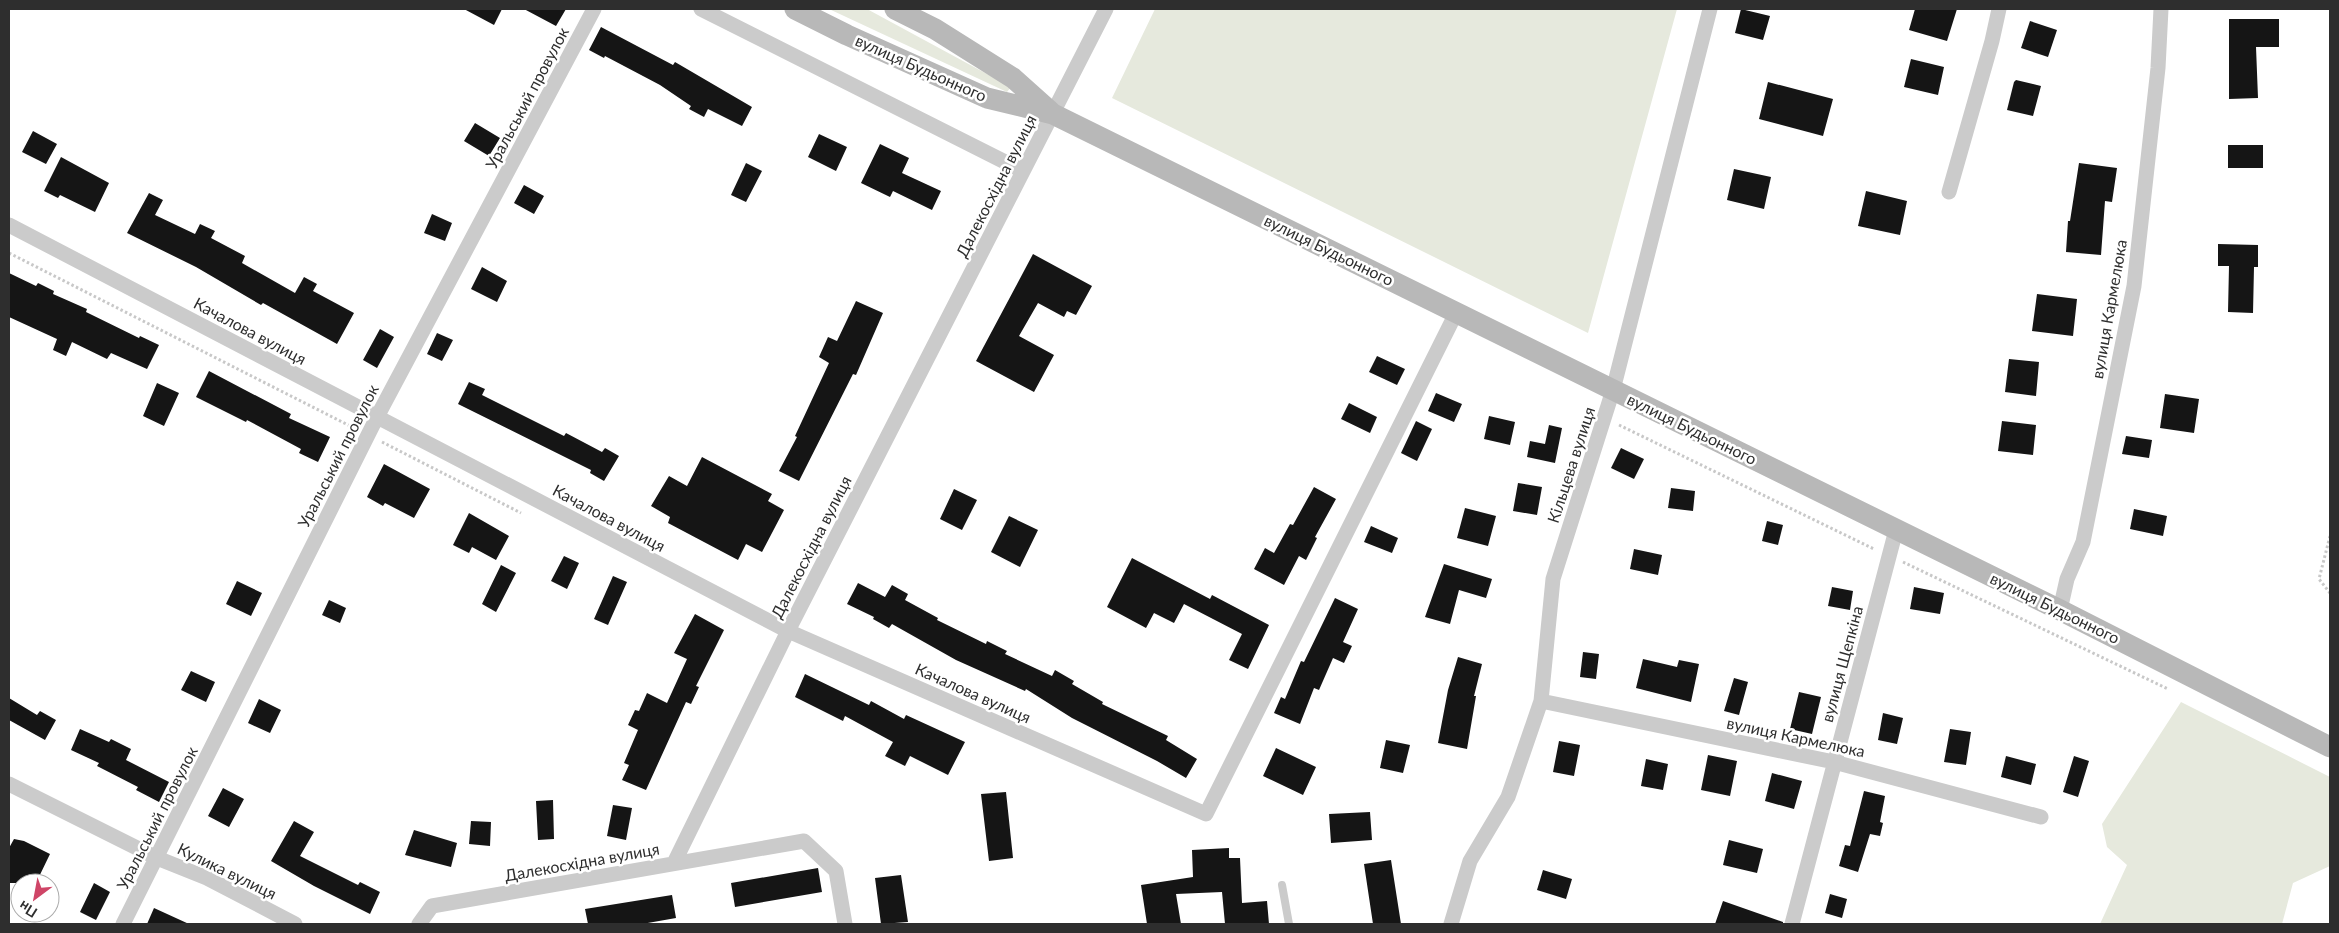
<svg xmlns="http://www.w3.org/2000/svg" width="2339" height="933" viewBox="0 0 2339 933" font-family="Lato,sans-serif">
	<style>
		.green { fill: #e6e9dd }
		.building { fill: #151515 }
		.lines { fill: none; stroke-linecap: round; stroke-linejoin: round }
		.path { stroke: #c8c8c8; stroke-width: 3; stroke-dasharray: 2.5 2.5; stroke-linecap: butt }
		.service { stroke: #cbcbcb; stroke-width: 8 }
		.minor { stroke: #cbcbcb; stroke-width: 15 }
		.secondary { stroke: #b8b8b8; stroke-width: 21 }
		.labels { text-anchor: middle; stroke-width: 5; stroke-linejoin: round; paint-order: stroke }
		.street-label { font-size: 16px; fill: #2e2e2e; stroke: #fff }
	</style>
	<rect width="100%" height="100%" fill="#fff"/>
	<path class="green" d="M829 9H867L1011 87 1007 92Z
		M1155 9H1677L1588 333 1112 98Z
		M2181 702 2330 777V866L2293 883 2282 924H2100L2127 865 2107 847 2102 824Z"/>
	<path class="building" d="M464 9H502L494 25Z
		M524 9H566L556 26Z
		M1741 9 1770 16 1763 40 1735 33Z
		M1915 9H1957L1947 41 1909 30Z
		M2229 19H2279V47H2256L2258 98 2229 99Z
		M2030 21 2057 30 2048 57 2021 48Z
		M601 27 673 65 675 62 752 107 742 126 708 109 704 117 689 109 691 106 660 85 605 56 604 58 589 50Z
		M1911 59 1944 67 1938 95 1904 87Z
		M2016 80 2041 86 2033 116 2007 110 2014 82Z
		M1768 82 1833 99 1823 136 1759 119Z
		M475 123 500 138 489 156 464 141Z
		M33 131 57 144 46 164 22 152Z
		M819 134 847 147 836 171 808 157Z
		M880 144 909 158 902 173 941 191 932 210 893 191 890 197 861 183Z
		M2228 145H2263V168H2228Z
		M61 157 109 183 95 212 60 195 58 198 44 191Z
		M746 163 762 171 746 202 731 195Z
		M2079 163 2117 168 2112 202 2105 201 2101 255 2066 252 2068 221H2070Z
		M1734 169 1771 177 1764 209 1727 200Z
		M524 185 544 196 534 214 514 203Z
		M1866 191 1907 201 1900 235 1858 226Z
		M149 193 163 200 155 215 195 234 200 224 215 231 211 238 245 256 242 263 295 293 304 277 317 284 313 291 354 313 337 344 263 303 261 305 196 267 127 233Z
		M432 214 452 223 445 241 424 233Z
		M2218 244 2258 245V267H2254L2253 313 2228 312 2229 266H2218Z
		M1033 254 1092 286 1076 315 1067 311 1064 317 1038 303 1019 336 1054 355 1034 392 976 361Z
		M482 267 507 281 497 302 471 289Z
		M9 273 36 286 38 283 54 291 53 294 87 309 86 312 139 338 140 336 159 345 147 369 111 353 107 359 72 342 66 356 53 350 57 339 9 317Z
		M2037 294 2077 299 2073 336 2032 331Z
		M856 301 883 313 856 375 853 374 799 481 779 471 797 437 795 436 829 363 819 357 828 337 837 341Z
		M380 329 394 337 377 368 363 360Z
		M437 333 453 340 442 361 427 354Z
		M1377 356 1405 369 1397 385 1369 372Z
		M2009 359 2039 362 2036 396 2005 392Z
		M209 371 291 414 289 418 330 437 318 462 299 453 301 449 247 420 246 422 196 397Z
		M469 382 485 389 482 395 564 436 566 433 602 452 605 448 619 456 604 481 590 473 591 470 458 404Z
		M157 383 179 393 164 426 143 416Z
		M1436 393 1462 404 1454 422 1428 411Z
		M2165 394 2199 399 2194 433 2160 428Z
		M1349 403 1377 417 1370 433 1341 419Z
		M1489 416 1515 422 1510 445 1484 439Z
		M1416 421 1432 429 1417 461 1401 453Z
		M2002 421 2036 425 2033 455 1998 451Z
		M1549 425 1562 428 1555 463 1527 457 1530 441 1545 444Z
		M2126 436 2152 440 2149 458 2122 454Z
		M1621 448 1644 459 1634 479 1611 468Z
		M702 457 772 494 768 501 784 510 762 552 746 544 738 560 668 523 670 517 651 506 669 476 687 486Z
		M384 464 430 489 414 518 385 503 383 506 367 497Z
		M1518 483 1542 487 1537 515 1513 511Z
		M1314 487 1336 499 1315 537 1317 538 1306 560 1299 556 1284 585 1254 569 1265 548 1274 553 1290 524 1293 525Z
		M1671 488 1695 491 1693 511 1668 508Z
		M954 489 977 500 962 530 940 519Z
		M1465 508 1496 516 1488 546 1457 538Z
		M2134 509 2167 516 2163 536 2130 529Z
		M469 513 509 536 496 560 472 547 469 553 453 545Z
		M1009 516 1038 530 1020 567 991 552Z
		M1767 521 1783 525 1778 545 1762 541Z
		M1371 526 1398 538 1392 553 1364 542Z
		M1634 549 1662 555 1658 575 1630 569Z
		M564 556 579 563 567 589 551 581Z
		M1132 558 1210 599 1212 595 1269 625 1248 669 1229 660 1242 634 1184 604 1174 623 1154 613 1146 628 1107 607Z
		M1444 564 1492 579 1486 598 1459 590 1450 624 1425 617Z
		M501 565 516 573 496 612 482 604Z
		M613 576 627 582 608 625 594 619Z
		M237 581 262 593 251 616 226 604Z
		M858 583 885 597 892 585 908 594 905 600 938 618 937 620 986 644 987 641 1007 651 1005 654 1052 676 1055 670 1074 681 1072 684 1103 702 1102 704 1168 736 1166 740 1197 759 1186 778 1157 761 1072 718 1026 689 1025 691 956 660 892 624 889 628 873 619 874 617 847 604Z
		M1832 587 1853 591 1850 610 1828 606Z
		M1914 587 1944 593 1940 614 1910 609Z
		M1335 598 1358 609 1343 642 1352 646 1344 663 1333 658 1319 690 1314 688 1300 724 1274 713 1281 697 1285 699 1301 661 1304 662Z
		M329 600 346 608 340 623 322 615Z
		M695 614 724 630 696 686 699 687 691 704 686 702 646 790 622 780 629 765 624 763 638 730 628 725 635 710 639 711 647 693 667 703 687 659 674 653Z
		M1583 652 1599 654 1596 679 1580 677Z
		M1458 657 1482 664 1474 696H1476L1467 749 1438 743 1448 690Z
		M1643 659 1677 667 1679 660 1699 664 1691 702 1636 688Z
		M191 671 215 682 206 702 181 690Z
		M805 674 869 705 871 701 904 719 906 715 965 742 948 775 910 756 905 766 885 756 893 742 845 716 843 721 795 697Z
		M1734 678 1748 682 1739 715 1724 711Z
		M1799 692 1821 697 1812 734 1790 729Z
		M9 698 37 715 40 711 56 720 45 740 9 720Z
		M259 699 281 710 270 733 248 723Z
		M1883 713 1903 718 1897 744 1878 740Z
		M80 729 109 742 111 739 131 749 126 760 169 782 159 802 136 790 138 787 97 766 99 763 71 750Z
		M1950 729 1971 732 1966 765 1944 762Z
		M1386 740 1410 745 1403 773 1380 768Z
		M1559 741 1580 745 1574 776 1553 772Z
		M1276 748 1316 767 1303 795 1263 776Z
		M1708 755 1737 761 1730 796 1701 790Z
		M2006 756 2036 764 2031 785 2001 777Z
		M2074 756 2089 761 2078 797 2063 792Z
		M1646 759 1668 764 1663 790 1641 786Z
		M1772 773 1802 781 1794 809 1765 801Z
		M223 788 244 799 229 827 208 816Z
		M1864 791 1885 796 1880 822 1883 823 1880 836 1870 834 1858 872 1839 866 1845 845 1850 846Z
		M1006 792 1013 858 989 861 981 794Z
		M553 800 554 839 538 840 536 801Z
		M613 805 632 808 626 840 607 836Z
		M1370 812 1372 840 1331 843 1329 814Z
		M294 821 314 832 300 856 358 885 360 882 380 892 370 914 314 886 271 861Z
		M471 821 491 822 490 846 469 844Z
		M414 830 457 843 451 867 405 855Z
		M14 839 24 841 50 854 36 883H9V848Z
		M1729 840 1763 849 1757 873 1723 865Z
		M1229 848V858H1240L1242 903 1267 901 1269 924H1225L1222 892 1176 894 1181 924H1147L1141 885 1193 877 1192 850Z
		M1391 860 1401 924H1373L1364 864Z
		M818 868 822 892 735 907 731 883Z
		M1543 870 1572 879 1566 899 1537 890Z
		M901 875 908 922 881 924 875 878Z
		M94 883 110 892 96 920 80 912Z
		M1830 894 1847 899 1842 918 1825 913Z
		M672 895 676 918 642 924H588L585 909Z
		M1723 901 1783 922V924H1715Z
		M154 908 189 924H147Z"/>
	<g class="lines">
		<path class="path" d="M9 253 354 428
			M1619 425 1874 549
			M382 442 521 513
			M2330 536 2319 579 2330 593
			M1903 562 2168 689"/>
		<path class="service" d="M1282 885 1289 924"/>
		<path class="minor" d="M701 9 1023 171
			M1949 192 1992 41 1999 9
			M9 225 788 631 1206 814 1456 313
			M2060 610 2067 579 2083 542 2134 286 2158 68 2161 9
			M1541 701 1834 762 2041 817
			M9 784 157 858 207 878 295 924
			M674 863 788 631 1106 9
			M123 924 377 417 594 9
			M419 924 432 906 804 841 836 871 845 924
			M1451 924 1470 861 1508 797 1541 701 1553 579 1613 390 1710 9
			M1792 924 1896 530"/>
		<path class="secondary" d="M795 9 847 35 987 98 1053 114 2060 610 2330 747
			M895 9 935 29 1013 78 1051 112"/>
	</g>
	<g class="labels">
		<g class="street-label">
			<text transform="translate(921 68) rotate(24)" y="6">вулиця Будьонного</text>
			<text transform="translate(527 98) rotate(-62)" y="6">Уральський провулок</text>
			<text transform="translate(996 186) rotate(-63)" y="6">Далекосхідна вулиця</text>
			<text transform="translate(1329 250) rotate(26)" y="6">вулиця Будьонного</text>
			<text transform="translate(2109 309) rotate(-80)" y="6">вулиця Кармелюка</text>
			<text transform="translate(250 331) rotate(28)" y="6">Качалова вулиця</text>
			<text transform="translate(1692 429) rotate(26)" y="6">вулиця Будьонного</text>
			<text transform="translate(338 456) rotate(-63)" y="6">Уральський провулок</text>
			<text transform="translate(1571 465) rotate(-72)" y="6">Кільцева вулиця</text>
			<text transform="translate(609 518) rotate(28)" y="6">Качалова вулиця</text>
			<text transform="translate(811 547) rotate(-63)" y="6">Далекосхідна вулиця</text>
			<text transform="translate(2055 608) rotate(26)" y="6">вулиця Будьонного</text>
			<text transform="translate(1842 664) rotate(-75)" y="6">вулиця Щепкіна</text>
			<text transform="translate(973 693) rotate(24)" y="6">Качалова вулиця</text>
			<text transform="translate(1796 737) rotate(12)" y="6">вулиця Кармелюка</text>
			<text transform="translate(157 818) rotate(-63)" y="6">Уральський провулок</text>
			<text transform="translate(582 862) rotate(-10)" y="6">Далекосхідна вулиця</text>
			<text transform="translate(227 871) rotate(26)" y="6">Кулика вулиця</text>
		</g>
	</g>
	<rect width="2339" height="933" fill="none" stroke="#2e2e2e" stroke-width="20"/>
	<g transform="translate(35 898) rotate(212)"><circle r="24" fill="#ffffff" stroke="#ababab"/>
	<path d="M0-4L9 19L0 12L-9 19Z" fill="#cf4567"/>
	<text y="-8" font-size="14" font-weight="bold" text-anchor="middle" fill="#2e2e2e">Пн</text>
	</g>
</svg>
